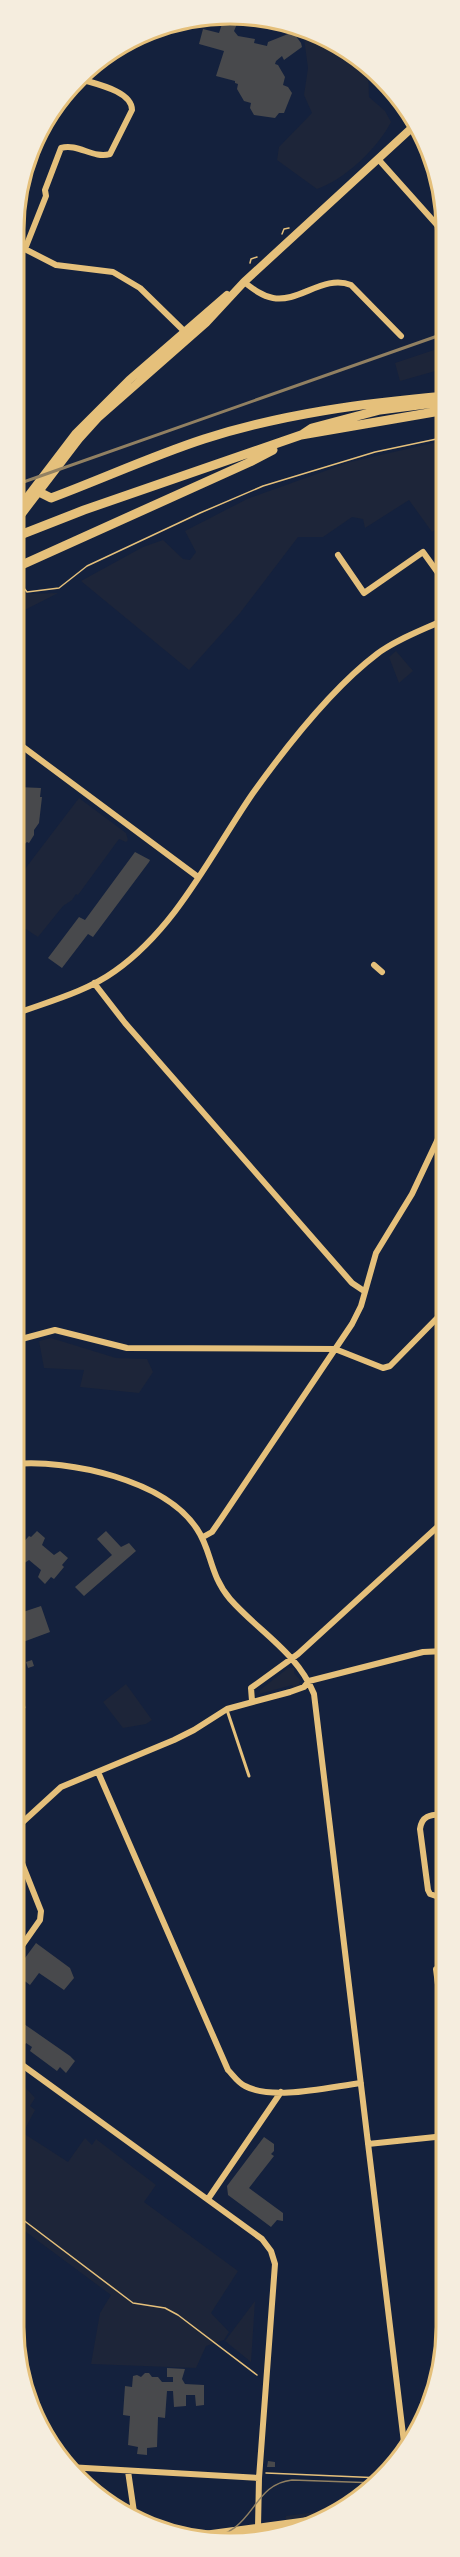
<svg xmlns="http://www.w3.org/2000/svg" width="460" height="2557" viewBox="0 0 460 2557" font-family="'Sofia Sans Condensed',sans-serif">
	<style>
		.green { fill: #1d2539 }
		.building { fill: #48494c }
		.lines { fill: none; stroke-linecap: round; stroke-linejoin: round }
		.path { stroke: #e5c07b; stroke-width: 1.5 }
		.service { stroke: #e5c07b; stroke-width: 3 }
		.minor { stroke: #e5c07b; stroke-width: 6 }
		.secondary { stroke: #e5c07b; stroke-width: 8 }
		.primary { stroke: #e5c07b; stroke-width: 9 }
		.tram { stroke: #918062; stroke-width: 1.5 }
		.rail { stroke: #918062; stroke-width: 3 }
		.rim { fill: none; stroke: #e5c07b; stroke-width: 3 }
	</style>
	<rect width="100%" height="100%" fill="#14213d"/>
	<path class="green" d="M285 24 325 36 368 66 369 97 385 111 391 122C378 148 344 180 317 189L277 160 279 147 312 113 304 95 308 68 303 31Z
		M446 346V368L400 381 395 363Z
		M446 440V522L432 532 409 500 365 528 363 519 352 517 323 537H298L240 613 189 670 81 581 143 547 163 540 183 559 190 560 196 552 185 531 247 499 350 462Z
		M15 582 26 594 58 593 15 615Z
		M396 651 413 671 399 683 389 657Z
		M79 798 126 833 128 840 126 842 119 839 78 895 76 894 72 900 63 906 38 937 15 922V882Z
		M51 1338 116 1358 147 1359 153 1372 139 1393 80 1387 84 1370 44 1368 39 1341Z
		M288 1668H294V1673L300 1680 299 1685 294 1688 292 1685 259 1694 260 1690Z
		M126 1684 152 1720 146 1724 123 1728 103 1702Z
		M23 2085 35 2098 30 2106 35 2110 23 2133 68 2162 85 2138 92 2145 96 2139 156 2185 144 2202 238 2271 211 2313 229 2332 224 2340 206 2346 196 2368 91 2364 100 2313 111 2295 14 2223V2098Z
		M255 2301 251 2362 225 2341Z
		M331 2510V2513L285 2520 286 2516Z"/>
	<path class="building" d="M240 17 234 31 238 36 255 39 254 43 267 46 268 42 293 32 301 43 302 47 284 60 282 56 276 61 275 64 278 65 285 77 283 85 288 87 292 93 284 113H279L275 118 254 115 250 108 251 103 244 101 237 89 238 84 235 83V81L216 76 224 51 199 44 203 29 219 33 223 21 214 18Z
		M18 787 41 788 40 797H42L39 823 34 830V835L29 843 27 842 15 852Z
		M135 852 150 860 149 862 93 937 88 934 62 968 48 958 79 917 85 920Z
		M37 1531 45 1538 42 1545 54 1555 60 1551 68 1558 62 1565 64 1567 54 1579 51 1577 45 1584 38 1577 41 1570 29 1560 23 1564 15 1556 20 1550 18 1548 29 1536 31 1537Z
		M106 1531 121 1547 129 1543 136 1551 84 1596 75 1587 112 1555 97 1539Z
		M41 1606 50 1632 23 1642 14 1615Z
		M32 1660 34 1666 28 1668 26 1662Z
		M14 1676 26 1708 14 1712Z
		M36 1943 70 1968 74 1978 64 1990 39 1973 30 1985 14 1973Z
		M14 2017 70 2056 75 2061 66 2073 60 2067 57 2071 30 2051 32 2047 26 2043 24 2046 14 2039Z
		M264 2137 274 2144V2151L271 2154 274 2156 249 2188 283 2213V2221L277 2220 271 2227 228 2195 227 2186Z
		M167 2368 185 2369 182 2379 185 2384 204 2385V2405L196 2406 195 2395H186V2406L174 2407 173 2391H167L165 2418 158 2417 157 2447 147 2448V2455L137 2454 138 2447 128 2445 130 2416 123 2415 125 2386 132 2387 133 2376 137 2375 141 2377 145 2373H149L152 2377H158L162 2382H173V2377H167Z
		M268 2461 275 2462V2467H267Z"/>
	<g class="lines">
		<path class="path" d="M282 234 284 229 289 228
			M250 263 251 259 257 257
			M16 578 27 592 59 588 87 566 200 513 263 486 375 452 446 437
			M14 2213 133 2303 165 2308 178 2315 257 2375
			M394 2464 397 2450
			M266 2473 382 2478"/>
		<path class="service" d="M227 1710 249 1776"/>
		<path class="minor" d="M379 160 446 235
			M15 244 56 265 113 272 140 288 184 331
			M25 249 46 196 45 190 61 148C78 143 93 159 110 154L132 110C132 91 96 84 80 79
			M244 282C253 289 262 296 273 298 299 303 324 274 351 285L401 336
			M338 555 364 593 423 552 446 584
			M15 741 198 877
			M374 965 382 972
			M94 983 125 1023 352 1283 364 1291
			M15 1014C47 1002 86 992 115 971 177 927 211 854 253 793 286 747 332 688 377 654 397 639 423 630 446 619
			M14 1341 55 1330 127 1348 335 1349 383 1368 390 1366 445 1310
			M14 1464C69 1459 165 1480 197 1529 212 1551 209 1574 230 1599 258 1631 297 1652 314 1694L405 2451
			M203 1537 212 1532 221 1519 352 1324 361 1306 376 1253 412 1194 445 1124
			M252 1701 251 1688 298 1654 445 1520
			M98 1772 228 2070C233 2075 238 2083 245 2086 273 2101 329 2087 361 2083
			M14 1830 61 1787 174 1740 194 1730 227 1709 290 1692 304 1687 309 1681 423 1652 445 1651
			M445 1899 430 1894 428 1890 420 1829C422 1814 432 1815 445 1814
			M14 1957 40 1920 41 1911 14 1843
			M445 2039 436 1969 445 1964
			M14 2059 262 2239 271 2251 275 2264 259 2478 258 2527
			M368 2144 445 2136
			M208 2199 281 2092
			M68 2467 259 2478
			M128 2471 135 2519"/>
		<path class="secondary" d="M15 513 76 433 129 380 227 295
			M15 523 79 439 98 418 206 323 244 282 416 124
			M189 2537 323 2519
			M253 2538 304 2529"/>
		<path class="primary" d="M303 434 312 428 380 410 434 403
			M39 492 51 498C102 479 152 456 204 439 282 414 364 403 446 396
			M15 537 84 510 301 435 446 410
			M15 568 250 462 273 450"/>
		<path class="tram" d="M202 2540C258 2533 249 2485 292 2480L378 2483"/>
		<path class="rail" d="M15 485 446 333"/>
	</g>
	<path d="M0 0H460V2557H0ZM230 24H230A206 206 0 0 1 436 230V2327A206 206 0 0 1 230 2533H230A206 206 0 0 1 24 2327V230A206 206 0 0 1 230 24Z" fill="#f5edde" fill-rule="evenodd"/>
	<path class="rim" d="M230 24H230A206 206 0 0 1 436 230V2327A206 206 0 0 1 230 2533H230A206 206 0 0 1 24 2327V230A206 206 0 0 1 230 24Z"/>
</svg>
